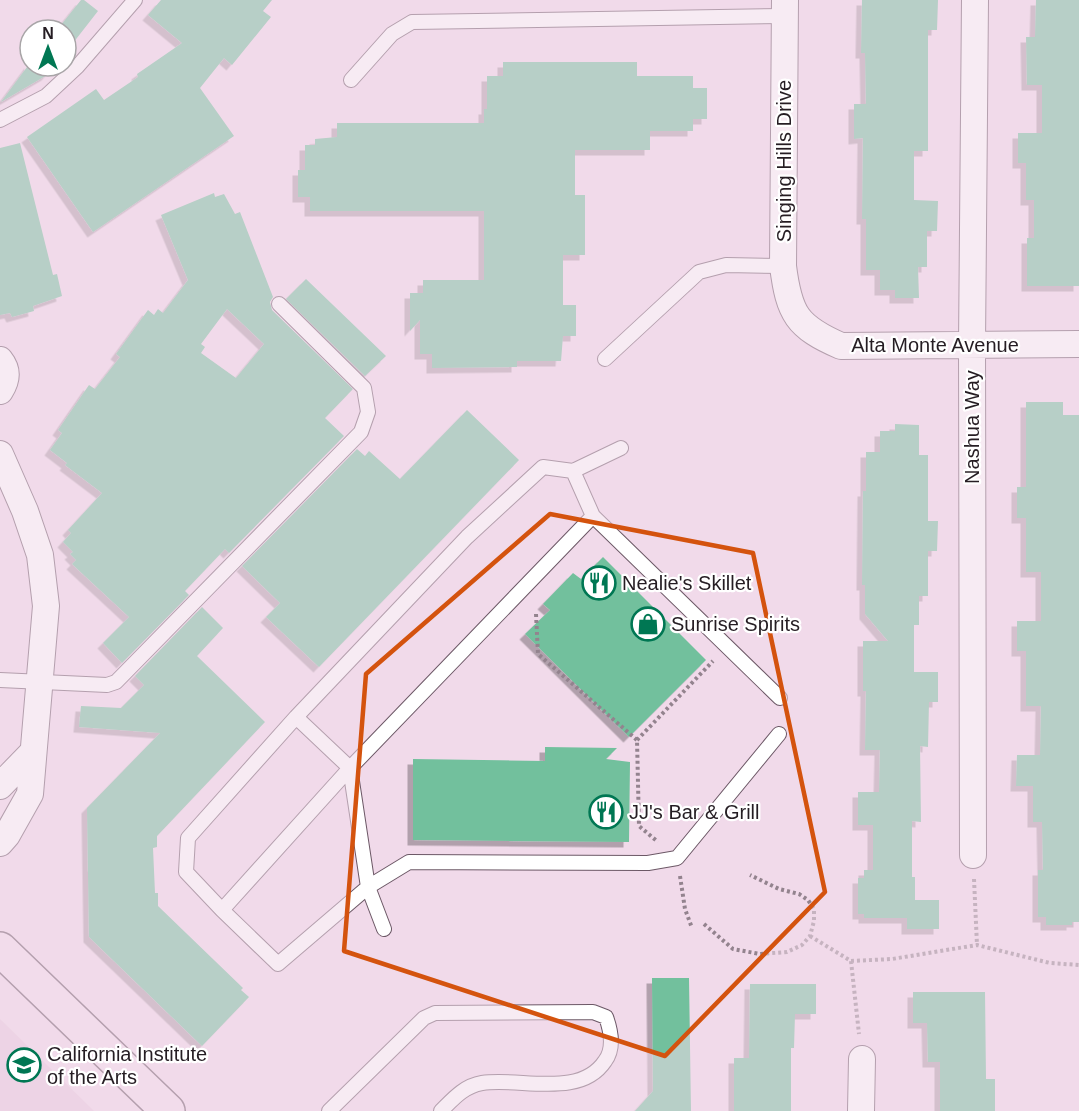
<svg xmlns="http://www.w3.org/2000/svg" width="1079" height="1111" viewBox="0 0 1079 1111" font-family="Helvetica,sans-serif">
	<style>
		.built { fill: #e9cbdf }
		.building { fill: #72c09d; fill-rule: evenodd; filter: url(#shadow) }
		.lines { fill: none; stroke-linecap: round; stroke-linejoin: round }
		.lane-casing { stroke: #6c5866; stroke-width: 16 }
		.street-casing { stroke: #6c5866; stroke-width: 28 }
		.secondary-casing { stroke: #6c5866; stroke-width: 36 }
		.path { stroke: #93838e; stroke-width: 4; stroke-dasharray: 3 3; stroke-linecap: butt }
		.lane { stroke: #fff; stroke-width: 14 }
		.street { stroke: #fff; stroke-width: 26 }
		.secondary { stroke: #f4ddee; stroke-width: 33 }
		.marked { fill: none; stroke: #d4530e; stroke-width: 4.5; stroke-linejoin: round }
		.labels { text-anchor: middle; stroke-width: 4.5; stroke-linejoin: round; paint-order: stroke }
		.street-label { font-size: 20px; fill: #251d23; stroke: #fff }
		.poi-label { font-size: 20px; fill: #251d23; stroke: #fff; text-anchor: start }
	</style>
	<defs>
		<filter id="shadow"><feDropShadow dx="-5.5" dy="5.5" stdDeviation="0" flood-color="#0004"/></filter>
	</defs>
	<rect width="100%" height="100%" fill="#f1daea"/>
	<path class="built" d="M0 1019 94 1111H0Z"/>
	<path class="building" d="M81 0H84L98 11 66 52V30H57Z
		M161 0H272L263 11 271 17 232 65 224 58 200 88 234 136 93 232 27 137 96 89 104 100 138 77 137 74 182 43 148 15Z
		M862 0H938L937 30H928V151H914V200L938 201 937 231H927V267H918L919 298H895V290H880V270H866V219H862L863 138 854 139V104H866L865 53H861Z
		M1036 0H1079V286H1027V238H1034V200H1026V163H1018V133H1042V85H1027L1026 37H1035Z
		M503 62H637V76H693V88H707V119H693V131H650V150H575V195H585V255H563V305H576V336H563L561 361H517V367L432 368V354H420V320L410 331V293H423V280H484V211H310V197H298V170H305V145H315V139L337 137V123H484V109H487V76H503Z
		M30 63V66H55L47 75 1 102Z
		M20 143 53 275 57 274 62 296 33 306 34 311 12 317 10 313 0 315V148Z
		M214 193 215 197 224 194 235 214 240 212 273 297 270 302 272 310 353 389 325 418 344 436 229 553 225 549 185 591 189 595 122 663 103 643 129 617 72 564 76 560 70 554 73 552 63 542 71 533 68 530 102 493 65 465 67 463 50 450 62 433 58 430 89 385 95 389 120 357 116 354 148 310 154 315 158 309 163 313 188 280 161 215ZM227 309 264 344 236 378 201 353 205 347 201 344Z
		M306 279 386 356 365 376 286 299Z
		M1026 402H1063V415H1079V922H1072V925H1046V917H1038V870H1043L1042 822H1033V786H1016L1017 755H1040L1041 706H1026V651H1017V621H1041V572H1026V518H1017V487H1026Z
		M467 410 519 460 319 667 266 617 280 603 242 566 357 449 365 456 369 451 400 479Z
		M895 424 919 425V455H928V521H938L937 551H928V596H919V625H914V672H938V702H929L928 747 920 746 921 822 912 821V877H915V900H939V929H907V918H864V914H858V878H864V870H873V825H858V792H879L880 750H865L866 691H863V641H888L865 614V585H862L863 491H866V452H880V431H895Z
		M603 557 706 660 629 737 525 634 550 610 543 604 573 573 581 579Z
		M202 607 223 628 197 656 265 722 157 836V847L153 848 155 893H158V906L243 988 241 990 249 997 202 1046 89 937 87 808 160 733 79 727 81 706 121 708 144 685 135 676Z
		M545 747 617 748 606 759 630 762 629 842 413 840V759L545 761Z
		M652 978H689L691 1111H635L653 1091Z
		M750 984H816V1014H795L794 1048H791V1111H734V1058H749Z
		M913 992H985L986 1079H995V1111H940V1062H928L927 1023H913Z"/>
	<g class="lines">
		<defs>
			<path id="lane" d="M351 80 392 34 412 22 785 16
				M0 120 46 96 77 67 135 0
				M605 359 699 272 726 265 783 266
				M621 448 573 471 593 516 780 698
				M573 471 543 467 467 537 296 717 188 838 186 872 222 910 278 964 368 887 409 862 648 863 677 858 779 734
				M0 680 107 685 116 682 361 432 368 412 364 388 279 304
				M296 717 350 768 368 887 384 929
				M222 910 350 768 593 516
				M329 1111 424 1018 435 1013 593 1012 606 1017C611 1031 614 1049 605 1061 580 1099 520 1077 482 1083 464 1086 453 1099 441 1111"/>
			<path id="street" d="M785 0 783 266C789 314 797 327 841 346L1079 344
				M0 360C8 370 7 380 0 391
				M0 454 25 511 40 555 46 606 30 794 7 835 0 843
				M0 786 33 752
				M973 855 972 345 975 0
				M861 1111 862 1059"/>
			<path id="secondary" d="M0 949 168 1111"/>
		</defs>
		<use href="#lane" class="lane-casing"/>
		<use href="#street" class="street-casing"/>
		<use href="#secondary" class="secondary-casing"/>
		<path class="path" d="M536 614 538 654 637 740 639 826 658 842
			M637 740 713 661
			M680 876 685 909 692 928
			M974 879 977 945
			M704 924 733 949 760 954 787 952 802 945 810 936 814 921V909L808 900 799 894 779 889 750 875
			M810 936 851 961 892 959 977 945 1050 963 1079 965
			M851 961 859 1034"/>
		<use href="#lane" class="lane"/>
		<use href="#street" class="street"/>
		<use href="#secondary" class="secondary"/>
	</g>
	<path d="M0 0H1079V1111H0ZM550 514 753 553 825 892 665 1056 344 951 366 674Z" fill="#f1daea" fill-opacity=".55" fill-rule="evenodd"/>
	<path class="marked" d="M550 514 753 553 825 892 665 1056 344 951 366 674Z"/>
	<defs>
		<symbol id="restaurant-ring" viewBox="-11 -11 22 22"><circle r="9.5" fill="#fff" stroke="#007753" stroke-width="1.5"/><path d="M-5-6h1v4h1v-4h1v4h1v-4h1v5L-1.5 .5V6h-2V.5L-5-1ZM5-6V6H3V1.5H1.5Q1.5-4 5-6Z" fill="#007753"/></symbol>
		<symbol id="shop-ring" viewBox="-11 -11 22 22"><circle r="9.5" fill="#fff" stroke="#007753" stroke-width="1.5"/><path d="M-5-2.5h2.3a2.7 3.5 0 0 1 5.4 0H5L5.5 6h-11ZM-1.5-2.5h3a1.5 2.3 0 0 0-3 0Z" fill="#007753"/></symbol>
		<symbol id="university-ring" viewBox="-11 -11 22 22"><circle r="9.5" fill="#fff" stroke="#007753" stroke-width="1.5"/><path d="M0-5L7-2L0 1L-7-2ZM-4 1L0 2.5L4 1V4Q0 6-4 4Z" fill="#007753"/></symbol>
	</defs>
	<g fill-rule="evenodd">
		<use href="#restaurant-ring" x="580" y="564" width="38" height="38"/>
		<use href="#shop-ring" x="629" y="605" width="38" height="38"/>
		<use href="#restaurant-ring" x="587" y="793" width="38" height="38"/>
		<use href="#university-ring" x="5" y="1046" width="38" height="38"/>
	</g>
	<g class="labels">
		<g class="street-label">
			<text transform="translate(784 161) rotate(-90)" y="7">Singing Hills Drive</text>
			<text x="935" y="352">Alta Monte Avenue</text>
			<text transform="translate(972 427) rotate(-90)" y="7">Nashua Way</text>
		</g>
		<g class="poi-label">
			<text x="622" y="590">Nealie's Skillet</text>
			<text x="671" y="631">Sunrise Spirits</text>
			<text x="629" y="819">JJ's Bar &amp; Grill</text>
			<text x="47" y="1061">California Institute<tspan x="47" dy="23">of the Arts</tspan></text>
		</g>
	</g>
	<g transform="translate(48 48)"><circle r="28" fill="#ffffff" stroke="#a8a5a7" stroke-width="1.5"/>
	<path d="M0-4.5L10 22L0 15L-10 22Z" fill="#007753"/>
	<text y="-9" font-size="16" font-weight="bold" text-anchor="middle" fill="#251d23">N</text>
	</g>
</svg>
